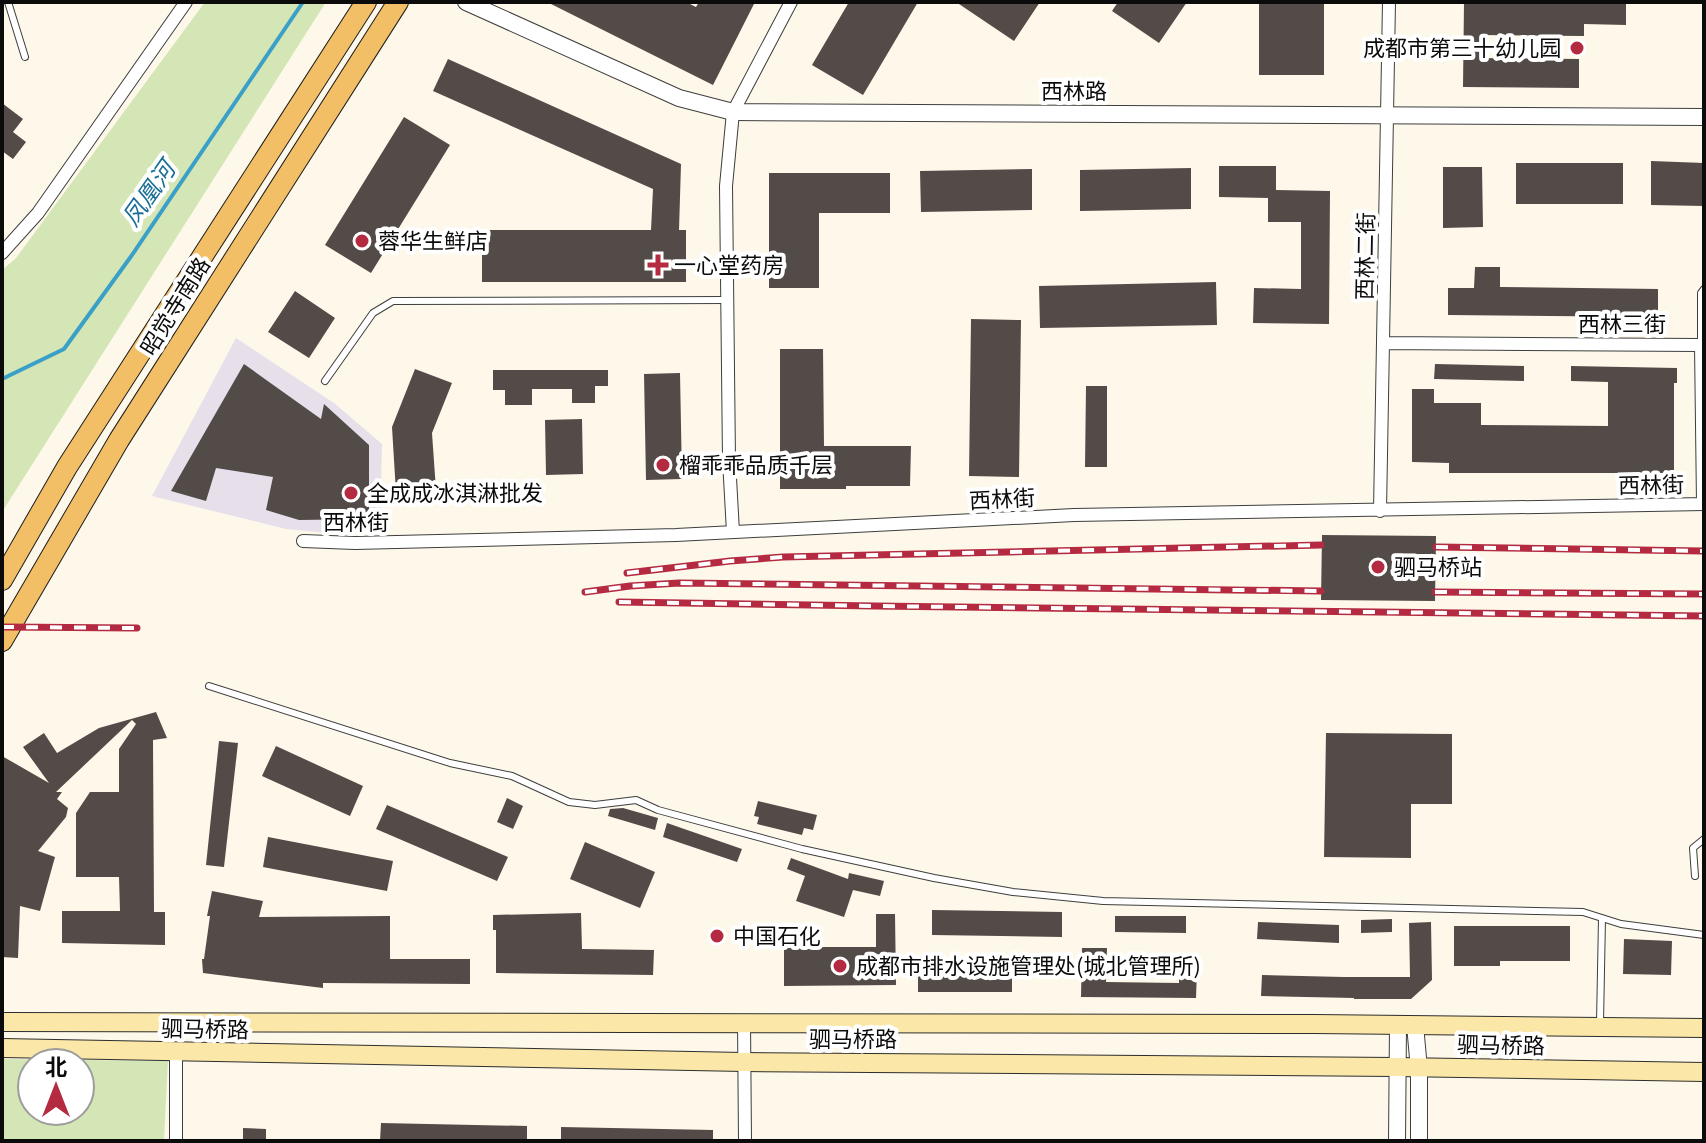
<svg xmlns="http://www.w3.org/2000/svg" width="1706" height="1143" viewBox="0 0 1706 1143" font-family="Georgia,'Noto Sans SC',serif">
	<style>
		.industrial { fill: #e7dfea }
		.green { fill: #d5e6b6; fill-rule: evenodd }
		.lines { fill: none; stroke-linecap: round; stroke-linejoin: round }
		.stream { stroke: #3ba0c7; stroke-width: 4 }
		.building { fill: #534b48 }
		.service-casing { stroke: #3e3e3e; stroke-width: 8 }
		.minor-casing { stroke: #3e3e3e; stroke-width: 14 }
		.tertiary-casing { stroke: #3e3e3e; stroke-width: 18 }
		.secondary-casing { stroke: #2d2d2d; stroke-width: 20 }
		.primary-casing { stroke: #1c1c1c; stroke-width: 22 }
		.service { stroke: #fff; stroke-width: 6 }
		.minor { stroke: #fff; stroke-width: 12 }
		.tertiary { stroke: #fff; stroke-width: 16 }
		.secondary { stroke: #fbe8a8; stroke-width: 18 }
		.primary { stroke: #f3bf66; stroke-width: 20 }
		.rail-casing { stroke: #b42a41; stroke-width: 7 }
		.rail { stroke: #fff; stroke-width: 4; stroke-dasharray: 12; stroke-linecap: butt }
		.poi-dot { fill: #b42a41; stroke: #fff; stroke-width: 3 }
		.labels { text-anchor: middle; stroke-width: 8; stroke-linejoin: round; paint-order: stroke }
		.poi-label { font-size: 22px; fill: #0b0b0b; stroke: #fff; text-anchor: start }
		.street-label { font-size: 22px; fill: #0b0b0b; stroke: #fff }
		.water-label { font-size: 24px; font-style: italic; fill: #1b6f96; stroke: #fff }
	</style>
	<rect width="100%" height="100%" fill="#fef8ea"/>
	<path class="industrial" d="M236 338 334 403 382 444 380 529 348 535 286 529 152 496Z"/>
	<path class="green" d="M205 2H326L2 512V270L16 258Z
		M2 1059 168 1061 164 1141H2ZM32 1063H80V1111H32Z"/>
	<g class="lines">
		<path class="stream" d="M2 379 64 349 132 255 303 2"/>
	</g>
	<path class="building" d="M547 2H686L696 7 699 2H755L713 85Z
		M849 2H918L863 95 812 65Z
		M956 2H1040L1014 41Z
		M1118 2H1187L1159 43 1112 11Z
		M1259 2H1324V75H1259Z
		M1464 2H1626V25L1584 24V36L1480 35V58L1579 59V88L1463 87Z
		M448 59 681 164 679 230H686V282H482V230H651L653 189 433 91Z
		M2 103 23 119 13 132 26 142 13 159 2 151Z
		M404 117 450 145 371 273 325 245Z
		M1651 161 1704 163V206L1651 205Z
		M1516 163H1623V204H1516Z
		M1219 166H1276V190L1330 191 1329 324 1253 323 1254 288 1301 289V222H1268V198L1219 197Z
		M1443 167H1482L1483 227 1443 228Z
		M1191 168V209L1080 211V170Z
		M1032 169V210L921 212 920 171Z
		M769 173H890V213H819V288H769Z
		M1475 267H1500V287L1658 289V317L1448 315V288H1474Z
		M1216 282 1217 325 1040 328 1039 286Z
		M295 291 335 318 309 358 268 332Z
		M971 319 1021 320 1019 477 969 476Z
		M780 349H823L824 446H911L910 486H846V489H780Z
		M244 364 321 419 324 404 369 445V519L299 520 266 510 273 477 216 468 206 501 171 491Z
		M1435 364 1524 366V381L1434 379Z
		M1571 366 1677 368V383H1674V473H1449V463L1412 462V389H1434V403H1481V425L1608 426V382L1571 381Z
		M415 369 452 383 432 433 436 490 396 493 392 427Z
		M493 370H608V386H595V403H572V389H532V405H505V390H493Z
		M680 373 682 479 646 480 644 374Z
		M1086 386H1107V467H1085Z
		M582 419 583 474 546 475 545 420Z
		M1322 535 1436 536 1435 601 1321 600Z
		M156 712 167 738 153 740 154 912H165V945L62 943V911H120L119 877H76V813L90 792H119V749L136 724 132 720 56 792H62L57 799 68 808 66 817 38 851 55 857 40 911 20 906 18 958 2 957V756L49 783 23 747 44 733 57 753 99 728Z
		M1326 733 1452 734V804H1411V858L1324 857Z
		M219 741 238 743 224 867 206 865Z
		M276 746 363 786 350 816 262 776Z
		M507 798 523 806 513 829 497 822Z
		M758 801 817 815 813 830 804 828 802 835 757 824 759 817 754 816Z
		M387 805 508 857 497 881 376 829Z
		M623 808 658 818 655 830 608 816 610 809Z
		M667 823 742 849 737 862 663 837Z
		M268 837 393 861 387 891 263 867Z
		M585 842 655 872 640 908 570 879Z
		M791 858 848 879 849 873 884 881 880 896 853 890 844 917 796 901 805 876 787 869Z
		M212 891 263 901 259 917 390 916V959H470V984L323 983V988L203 973 202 959H204L210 916H207Z
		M932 910 1062 912V937L932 935Z
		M581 913 582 949 654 950 653 975 496 973V930H493V915Z
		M876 914H895L896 985 784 986V947H876Z
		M1115 916H1186V933L1115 932Z
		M1392 919V932L1361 933V920Z
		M1258 922 1339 925V943L1257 939Z
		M1431 922 1432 980 1411 999H1354V998L1261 996 1262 975 1344 977H1410L1409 923Z
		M1454 926H1570V961H1500V966H1454Z
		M1624 939 1672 941 1671 975 1623 974Z
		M1082 948H1107L1106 982 1179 983V969L1197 970 1196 998 1081 997Z
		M918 976H1012V992H918Z
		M381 1123 527 1126V1141H380Z
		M561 1127 713 1130V1141H561Z
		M243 1128 266 1129V1141H243Z"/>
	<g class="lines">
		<defs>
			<path id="service" d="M8 2 25 57
				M1701 344V293L1704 289
				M325 381 373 313 393 301 727 300
				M209 686 450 763 512 776 569 802 595 805 636 800 658 810 802 849 934 878 1013 892 1103 901 1583 912 1621 924 1704 935
				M1695 876 1693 848 1704 839
				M1600 1023 1602 918"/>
			<path id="minor" d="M2 253 38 213 186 2
				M1383 343 1701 345 1703 504
				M1380 511 1389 2
				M733 532 729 460 726 186 733 112 791 2
				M303 541 355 543 676 535 1074 515 1704 504
				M744 1022 745 1141
				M176 1052V1141"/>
			<path id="tertiary" d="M466 2 679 98 733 112 1704 117
				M1415 1025 1419 1069V1141
				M1397 1141 1398 1025"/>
			<path id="secondary" d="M2 1022 1314 1024 1704 1028
				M2 1048 744 1062 1397 1067 1704 1072"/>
			<path id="primary" d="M2 580 67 467 366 2
				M2 641 119 440 398 2"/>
		</defs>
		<use href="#service" class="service-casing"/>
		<use href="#minor" class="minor-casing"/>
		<use href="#tertiary" class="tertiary-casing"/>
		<use href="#secondary" class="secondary-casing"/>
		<use href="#primary" class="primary-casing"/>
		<use href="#service" class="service"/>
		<use href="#minor" class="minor"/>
		<use href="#tertiary" class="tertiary"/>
		<use href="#secondary" class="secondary"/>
		<use href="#primary" class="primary"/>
		<defs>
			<path id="rail" d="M1436 547 1704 551
				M627 573 730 561 783 557 1321 545
				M585 592 630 586 679 583 1321 591
				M1435 592 1704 594
				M619 602 875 606 1704 616
				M2 627 137 628"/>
		</defs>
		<use href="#rail" class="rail-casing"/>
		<use href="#rail" class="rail"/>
	</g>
	<g class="poi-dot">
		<circle cx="1577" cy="48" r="8"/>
		<circle cx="362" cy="241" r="8"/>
		<path d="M654 253h8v8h8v8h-8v8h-8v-8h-8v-8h8z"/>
		<circle cx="663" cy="465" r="8"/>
		<circle cx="351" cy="493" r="8"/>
		<circle cx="1378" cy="567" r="8"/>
		<circle cx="717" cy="936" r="8"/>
		<circle cx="840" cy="966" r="8"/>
	</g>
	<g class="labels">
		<g class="poi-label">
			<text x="1561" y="56" text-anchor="end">成都市第三十幼儿园</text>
			<text x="378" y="249">蓉华生鲜店</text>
			<text x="674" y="273">一心堂药房</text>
			<text x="679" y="473">榴乖乖品质千层</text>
			<text x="367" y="501">全成成冰淇淋批发</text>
			<text x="1394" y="575">驷马桥站</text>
			<text x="733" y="944">中国石化</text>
			<text x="856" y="974">成都市排水设施管理处(城北管理所)</text>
		</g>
		<g class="street-label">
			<text x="1074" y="99">西林路</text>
			<text transform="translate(1365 256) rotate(-89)" y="8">西林二街</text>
			<text transform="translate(175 306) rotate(-58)" y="8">昭觉寺南路</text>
			<text x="1622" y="332">西林三街</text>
			<text transform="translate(1651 485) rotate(-1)" y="8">西林街</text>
			<text transform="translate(1002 499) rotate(-3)" y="8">西林街</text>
			<text x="356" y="530">西林街</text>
			<text transform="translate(205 1029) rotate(1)" y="8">驷马桥路</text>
			<text x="853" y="1047">驷马桥路</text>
			<text transform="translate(1501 1045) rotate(1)" y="8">驷马桥路</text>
		</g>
		<g class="water-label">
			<text transform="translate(149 194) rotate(-55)" y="8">凤凰河</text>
		</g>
	</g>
	<rect width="1706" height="1143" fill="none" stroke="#0b0b0b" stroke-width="8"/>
	<g transform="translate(56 1087)"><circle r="38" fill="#ffffff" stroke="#9d9d9d" stroke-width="2"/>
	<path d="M0-6L14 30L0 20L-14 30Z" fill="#b42a41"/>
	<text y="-12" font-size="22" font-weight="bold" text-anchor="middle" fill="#0b0b0b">北</text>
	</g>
</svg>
